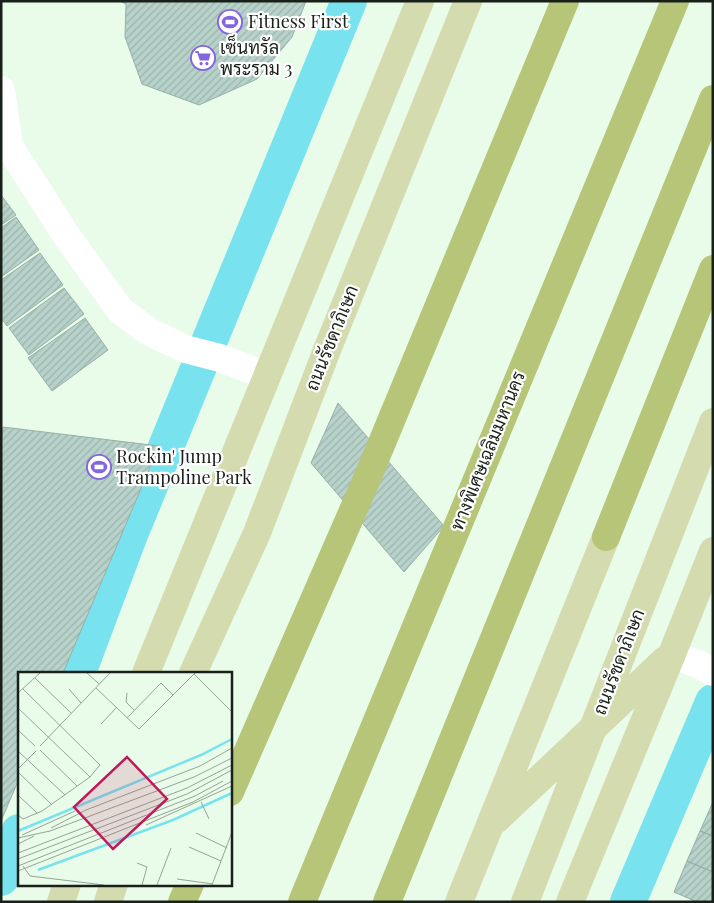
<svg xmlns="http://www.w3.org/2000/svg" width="714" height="903" viewBox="0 0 714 903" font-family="'Playfair Display',Sarabun,serif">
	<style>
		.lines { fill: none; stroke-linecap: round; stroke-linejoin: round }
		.canal { stroke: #78e3ee; stroke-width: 36 }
		.building { fill: url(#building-hatch); stroke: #96b0a8 }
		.minor { stroke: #fff; stroke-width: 28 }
		.major { stroke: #d4dcaf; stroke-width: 28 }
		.highway { stroke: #b7c579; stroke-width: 28 }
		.labels { text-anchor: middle; stroke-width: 4.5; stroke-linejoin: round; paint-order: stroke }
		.poi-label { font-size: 18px; fill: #192019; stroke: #fff; text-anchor: start }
		.street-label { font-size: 18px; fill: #192019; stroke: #fff }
		.inset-river { fill: none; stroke: #78e3ee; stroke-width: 2.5 }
		.inset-road { fill: none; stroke: #96a496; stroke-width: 1 }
		.view { fill: #c2185b; fill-opacity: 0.15; stroke: #c2185b; stroke-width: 2.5 }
		.inset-edge { fill: none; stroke: #192019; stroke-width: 2.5 }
	</style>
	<defs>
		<pattern id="building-hatch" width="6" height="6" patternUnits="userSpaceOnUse" patternTransform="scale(1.25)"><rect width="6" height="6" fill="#b7d2ca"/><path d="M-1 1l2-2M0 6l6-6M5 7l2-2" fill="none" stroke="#9db4ad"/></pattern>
	</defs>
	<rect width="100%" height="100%" fill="#e9fcea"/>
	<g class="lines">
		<path class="canal" d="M78 673 129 537 349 1
			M1 878 19 832
			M628 902 713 702"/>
	</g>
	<path class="building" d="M119 1H306L292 37 257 79 199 105 142 84 125 37 126 4Z
		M1 195 16 215 1 225Z
		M16 217 39 250 1 277V228Z
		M40 253 63 285 7 326 1 318V280Z
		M64 288 84 314 29 355 9 328Z
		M85 318 108 350 52 391 28 358Z
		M338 403 444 526 404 572 311 463Z
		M3 427 159 446 63 673H19V779L1 821V445Z
		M713 802V836L700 831Z
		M700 831 713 836V872L687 861Z
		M687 861 713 872V902H697L674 892Z"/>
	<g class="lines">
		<path class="minor" d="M1 90 9 146 66 235 120 310 148 331 185 349 220 358 267 376
			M672 654 700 665 713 672"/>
		<path class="major" d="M146 673 420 1
			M193 673 257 533 327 350 468 1
			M497 819 665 660
			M61 902 67 884
			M108 902 114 884
			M459 902 606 537
			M525 902 713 422
			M570 902 672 654 713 551"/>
		<path class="highway" d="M606 537 713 269
			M230 792 369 474 565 1
			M182 902 190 884
			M302 902 675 1
			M387 902 713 99"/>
	</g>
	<defs>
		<symbol id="stadium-ring" viewBox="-11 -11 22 22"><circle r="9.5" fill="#fff" stroke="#8465e1" stroke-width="1.5"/><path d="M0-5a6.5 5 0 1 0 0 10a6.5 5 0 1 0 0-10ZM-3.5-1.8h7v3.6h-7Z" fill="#8465e1"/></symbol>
		<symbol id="supermarket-ring" viewBox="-11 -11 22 22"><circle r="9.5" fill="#fff" stroke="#8465e1" stroke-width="1.5"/><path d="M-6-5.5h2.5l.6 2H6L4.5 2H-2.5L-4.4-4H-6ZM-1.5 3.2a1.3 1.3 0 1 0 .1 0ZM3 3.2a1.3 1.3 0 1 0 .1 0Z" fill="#8465e1"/></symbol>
	</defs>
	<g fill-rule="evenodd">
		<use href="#stadium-ring" x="216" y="8" width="28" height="28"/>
		<use href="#supermarket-ring" x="189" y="44" width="28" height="28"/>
		<use href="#stadium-ring" x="85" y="453" width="28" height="28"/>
	</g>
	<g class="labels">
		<g class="poi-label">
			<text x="248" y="28">Fitness First</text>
			<text x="220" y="54">เซ็นทรัล<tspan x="220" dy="21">พระราม 3</tspan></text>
			<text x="116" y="463">Rockin' Jump<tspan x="116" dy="21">Trampoline Park</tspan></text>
		</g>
		<g class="street-label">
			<text transform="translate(332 338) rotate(-68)" y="6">ถนนรัชดาภิเษก</text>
			<text transform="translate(488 451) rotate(-68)" y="6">ทางพิเศษเฉลิมมหานคร</text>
			<text transform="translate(619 662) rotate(-69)" y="6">ถนนรัชดาภิเษก</text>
		</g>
	</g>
	<g transform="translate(18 672)">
		<rect width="214" height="214" fill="#e9fcea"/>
		<path class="inset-river" d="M0 159 183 83 214 67M20 198 155 148 214 121"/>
		<path class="inset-road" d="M69 1 81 12M176 2 214 40M17 6 53 41M78 16 121 57 177 1M51 17 63 31M0 21 22 1M109 21 108 30 116 38M0 36 72 105M109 46 143 11 155 23M83 52 99 35M0 58 17 74M22 74 92 1M22 78 59 114M0 79 47 123M0 97 18 79M0 100 34 133M0 123 19 141M183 130 191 147M0 143 5 147 24 139 72 105 82 93 5 17M111 150 177 124 205 109M128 153 214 114M33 156 68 138 182 94 214 76M178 161 209 176M4 163 57 139M0 166 32 159 176 105 214 86M0 172 16 164M171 175 203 189M0 181 169 116 214 93M0 187 169 122 214 98M119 191 129 195 124 213M0 194 111 150M5 194 12 204 86 213M0 199 175 130 214 109M159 207 195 212M139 213 153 176M194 213 214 160"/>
		<path class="view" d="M109 85 149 127 95 177 56 135Z"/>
		<rect width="214" height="214" class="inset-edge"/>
	</g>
	<rect width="714" height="903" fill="none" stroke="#192019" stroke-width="5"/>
</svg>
